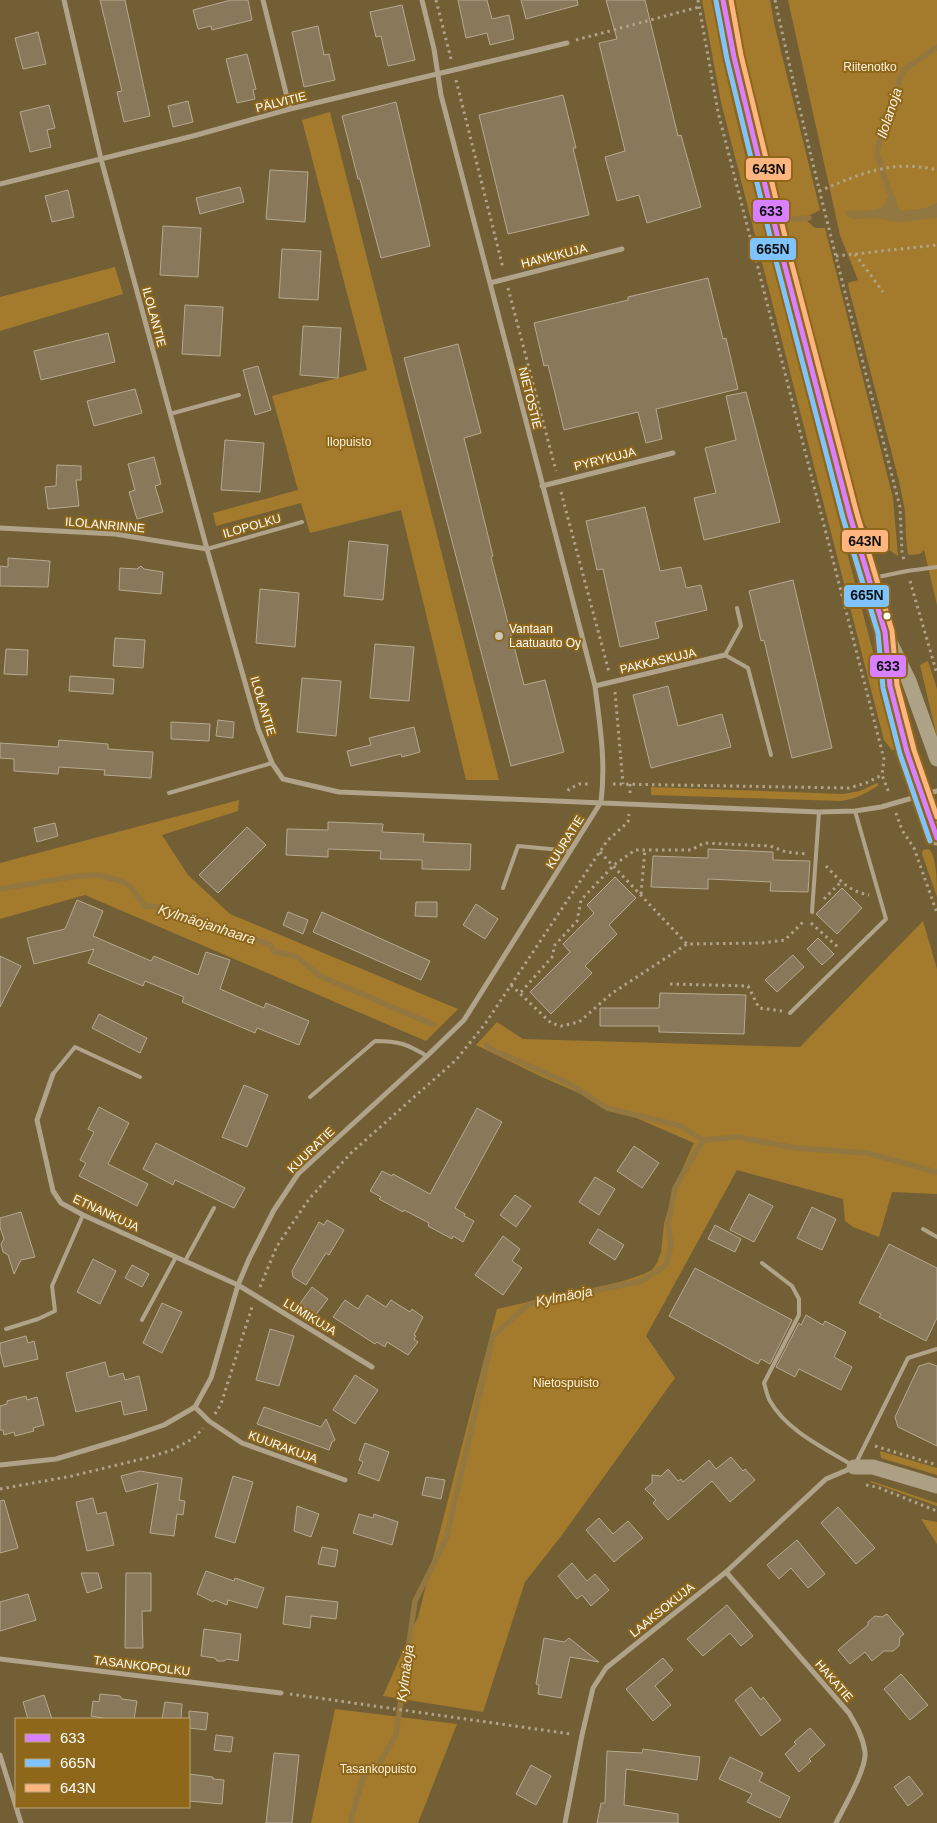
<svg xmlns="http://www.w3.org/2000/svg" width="937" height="1823" viewBox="0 0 937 1823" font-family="Arial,sans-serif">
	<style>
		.green { fill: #a47b2d }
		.water { fill: #927740 }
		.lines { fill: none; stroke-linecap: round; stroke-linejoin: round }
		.stream { stroke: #927740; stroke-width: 5.5 }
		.building { fill: #89795a; stroke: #b5a990 }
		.path { stroke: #b0a389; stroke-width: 3; stroke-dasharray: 2.5 4; stroke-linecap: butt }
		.lane { stroke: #b0a389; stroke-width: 4 }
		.street { stroke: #b0a389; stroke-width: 5 }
		.secondary { stroke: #ac9f83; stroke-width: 15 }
		.primary { stroke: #aea287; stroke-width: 15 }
		.bus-1-casing { stroke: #8e671a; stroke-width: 9 }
		.bus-2-casing { stroke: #8e671a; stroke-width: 9 }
		.bus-3-casing { stroke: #8e671a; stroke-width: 9 }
		.bus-1 { stroke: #d880ff; stroke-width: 5 }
		.bus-2 { stroke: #80c4ff; stroke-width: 5 }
		.bus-3 { stroke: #ffb580; stroke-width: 5 }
		.bus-dot { fill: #fff; stroke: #8e671a; stroke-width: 2 }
		.poi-dot { fill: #cec7b8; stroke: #8e671a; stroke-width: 2 }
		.labels { text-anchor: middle; stroke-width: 4; stroke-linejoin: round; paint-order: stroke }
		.park-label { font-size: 12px; fill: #fcf0db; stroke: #8e671a }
		.street-label { font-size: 12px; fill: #fff; stroke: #8e671a }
		.poi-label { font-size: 12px; fill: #fff; stroke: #8e671a; text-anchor: start }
		.water-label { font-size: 14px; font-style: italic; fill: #faf0dc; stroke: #8e671a }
		.line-badge { stroke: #8e671a; stroke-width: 2 }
		.pale-badge-label { font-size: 14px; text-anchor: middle; font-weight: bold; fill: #111 }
	</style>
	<rect width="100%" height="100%" fill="#735f35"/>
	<path class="green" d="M702 0H712C729 101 757 199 782 298 819 445 857 592 896 739L897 750H892L884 740 721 102Z
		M735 0H770L774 23 820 210 808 216 807 221 815 228H825L893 498 898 556C879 544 868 532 858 512L746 63Z
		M788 0H937V605L924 550 920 554 908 555 906 538 905 511 899 481 849 289 848 283 858 280 840 235Z
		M330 112 499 780H466L401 510 310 533 301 503 216 526 213 513 298 490 272 396 367 370 302 120Z
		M115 267 123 294 0 331V297Z
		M928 661 937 689V737L920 665Z
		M877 783 879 785C867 793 856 799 841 801L651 795V787L843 794 860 791Z
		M239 800 238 811 162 835 188 875 230 914 458 1009 426 1041 85 895 0 919V863Z
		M929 849C937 858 937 883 937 897L922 854 923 850Z
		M923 921 937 969V1194L892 1192 879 1237 853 1227 845 1221 843 1199 737 1170 646 1336 675 1378 562 1535 525 1582 483 1712 383 1696 418 1617 497 1309 620 1282 644 1274 652 1270 657 1263 661 1252 664 1224 675 1185 694 1143 542 1077 476 1045 497 1022 523 1039 800 1047Z
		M880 1451 937 1468V1475L881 1458Z
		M871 1481 937 1503V1506L870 1482Z
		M921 1519 937 1522V1544Z
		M335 1709 457 1724 418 1823H311Z"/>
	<path class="water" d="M896 196 897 206 902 211 925 208 937 203V218L898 222 876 218 854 219 848 217 845 211 876 210 884 206 886 198Z"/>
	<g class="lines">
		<path class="stream" d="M893 203 877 154 885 117 904 70 937 47
			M794 219 809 218
			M0 889 77 876 99 875 121 881 131 887 145 906 160 907 218 925 233 933 269 944 275 952 296 956 320 976 434 1025
			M486 1045 493 1050 568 1083 607 1108 681 1126 703 1140
			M351 1823 352 1815 364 1775 378 1765 396 1735 415 1601 446 1539 493 1336 529 1304 642 1281 666 1265 671 1245 668 1224 675 1188 703 1140 738 1137 796 1148 867 1153 937 1172"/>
	</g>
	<path class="building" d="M100 0H125L150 116 124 122 117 92 122 91Z
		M231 0H248L252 20 212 30 211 26 198 29 193 10Z
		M458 0H487L492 19 509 15 514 39 490 45 487 33 466 38Z
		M521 0H577L578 5 526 19Z
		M606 0H645L678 136 681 135 701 207 647 223 639 195 617 201 605 157 625 151 599 43 617 39Z
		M402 5 415 60 388 66 381 36 376 37 370 12Z
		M318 26 324 55 329 54 335 80 304 87 292 32Z
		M38 32 46 64 23 69 15 38Z
		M247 54 256 89 253 90 255 99 237 103 226 59Z
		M563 95 576 148H573L589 215 508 234 479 115Z
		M188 101 193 122 173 127 168 106Z
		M396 102 430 246 381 258 360 179H358L342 116Z
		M49 105 55 128 47 130 51 147 30 152 20 112Z
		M270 170 308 172 305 222 266 219Z
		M240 187 244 202 200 214 196 198Z
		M68 190 74 217 52 222 45 196Z
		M163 226 201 228 198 277 160 275Z
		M282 249 321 251 318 300 279 298Z
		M708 278 723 339 726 338 738 389 656 409 662 439 646 443 638 412 564 430 548 365 544 366 534 323 628 300V297Z
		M185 305 223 307 220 356 182 354Z
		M303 326 341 328 338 378 300 375Z
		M108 333 115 362 41 380 34 351Z
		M458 344 481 433 464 438 493 556 491 557 524 685 545 680 564 752 511 766 404 358Z
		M258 366 271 410 255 415 243 370Z
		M135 389 142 413 94 426 87 401Z
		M746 392 780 522 704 540 694 498 716 493 705 448 736 440 726 396Z
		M225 440 264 443 260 492 221 490Z
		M154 457 161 484 155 486 163 512 137 519 129 492 135 490 128 464Z
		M57 465 81 466V480H76L79 506 48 509 45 487 56 486Z
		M645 507 660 571 681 567 686 588 701 585 707 610 655 622 659 638 620 647 603 569 597 570 586 521Z
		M349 541 388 545 383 600 344 596Z
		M8 558 50 561 48 587 0 586V566L8 567Z
		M141 566 144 569 163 572 161 594 119 590 120 568 137 569Z
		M793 580 832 748 792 758 764 640 761 641 749 591Z
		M260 589 299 593 295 647 256 643Z
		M115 638 145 640 143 668 113 666Z
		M375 644 414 647 409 701 370 698Z
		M6 649 28 650 27 675 4 674Z
		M70 676 114 679 113 694 69 691Z
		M302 678 341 681 336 736 297 732Z
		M668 686 678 726 722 714 731 747 651 768 633 695Z
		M218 720 234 722 233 738 216 736Z
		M171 722 210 724 209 741 171 739Z
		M414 727 420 752 402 757 401 754 351 766 347 751 371 745 369 738Z
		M59 740 108 744V749L153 752 151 778 104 775 105 770 59 767 58 774 14 771V759L0 758V743L58 747Z
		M328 822 383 824 382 832 424 834 423 842 471 844 470 870 422 869V860L380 859 381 851 328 849V857L286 855 287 829 328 830Z
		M55 823 58 836 37 842 34 828Z
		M247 827 266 845 218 893 199 875Z
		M708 849 773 852V860L810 861 808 892 770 891 771 882 708 879V889L651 887 653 856 708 858Z
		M615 877 636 898 609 925 617 934 585 966 592 973 551 1014 530 992 570 952 563 944 594 913 587 905Z
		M842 888 862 908 837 934 816 914Z
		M77 900 103 911 93 936 151 961 154 956 198 975 206 952 230 960 220 989 264 1008 266 1003 309 1021 299 1045 257 1028 255 1033 182 1002 184 997 145 981 143 986 88 963 94 949 34 964 27 938 65 929Z
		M416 902H437V917L415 916Z
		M476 904 498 919 485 939 463 925Z
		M288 912 308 920 303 934 283 925Z
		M322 912 430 961 421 980 313 932Z
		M818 938 834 954 822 965 807 949Z
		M793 955 804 967 777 992 765 980Z
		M0 956 21 966 0 1007Z
		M660 993 746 995 744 1034 659 1032V1026H600V1008H659Z
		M99 1014 147 1038 140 1053 92 1028Z
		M244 1085 268 1095 247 1147 222 1137Z
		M99 1107 129 1123 108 1164 148 1184 137 1206 79 1176 86 1163 80 1160 94 1132 88 1129Z
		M477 1108 502 1122 455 1208 465 1214 464 1216 474 1221 463 1242 453 1236 452 1239 428 1226 429 1223 404 1210 403 1212 379 1199 381 1197 370 1191 382 1171 392 1176 393 1174 430 1194Z
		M156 1143 245 1188 234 1208 175 1180 173 1185 143 1169Z
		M634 1146 659 1163 642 1188 617 1171Z
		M595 1177 615 1189 599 1215 579 1202Z
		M749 1194 773 1206 754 1242 730 1230Z
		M515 1195 531 1206 516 1227 500 1215Z
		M812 1207 836 1219 822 1250 797 1238Z
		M21 1212 35 1257 21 1260 14 1274 8 1255 3 1252 1 1244 4 1239 0 1227V1218Z
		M327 1220 344 1230 329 1255 326 1253 306 1285 293 1277 292 1271 319 1222 324 1225Z
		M715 1225 741 1239 735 1252 708 1239Z
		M598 1229 624 1245 615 1260 589 1243Z
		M503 1236 520 1249 512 1261 522 1268 503 1295 475 1275Z
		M889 1244 937 1268V1318L926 1341 879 1317 881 1314 859 1303Z
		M93 1259 116 1271 100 1304 77 1292Z
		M132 1265 149 1274 142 1287 125 1278Z
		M695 1268 792 1320 770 1364 761 1359 758 1364 669 1316Z
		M312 1287 328 1299 315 1316 299 1305Z
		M367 1295 386 1307 391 1300 410 1312 412 1309 423 1317 414 1335 416 1336 414 1339 418 1342 408 1355 387 1342 385 1347 377 1342 375 1344 333 1317 345 1300 358 1309Z
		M162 1303 182 1312 162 1353 143 1343Z
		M806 1315 823 1325 825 1321 846 1332 834 1357 852 1367 841 1390 799 1369 795 1377 776 1367 799 1323 801 1325Z
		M270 1329 294 1336 279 1386 256 1380Z
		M26 1336 28 1343 34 1341 38 1359 4 1367 0 1351V1343Z
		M105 1362 109 1377 123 1373 125 1380 139 1376 147 1410 124 1415 121 1401 76 1412 66 1373Z
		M929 1363 937 1366V1446L898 1427 895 1417 919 1366Z
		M355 1375 378 1390 355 1424 333 1410Z
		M26 1396 27 1400 37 1397 44 1425 33 1428 34 1431 15 1436 14 1432 4 1435 3 1430H0V1406L7 1404V1401Z
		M264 1407 321 1427 326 1419 335 1440 332 1442 329 1450 257 1424Z
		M365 1443 389 1452 379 1481 358 1473 363 1462 359 1460Z
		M731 1457 743 1471 745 1469 755 1480 730 1502 712 1481 668 1520 653 1503 656 1500 645 1489 652 1483V1475L661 1476 668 1469 678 1481 681 1479 683 1482 709 1460 716 1469Z
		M140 1471 182 1478 179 1500 185 1501 183 1515 177 1514 174 1536 150 1533 158 1483 126 1492 121 1476Z
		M233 1476 253 1482 235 1543 215 1537Z
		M426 1477 445 1480 441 1499 422 1495Z
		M93 1498 97 1514 106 1512 114 1545 87 1551 76 1502Z
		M4 1500 18 1548 0 1553V1501Z
		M297 1506 319 1514 311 1537 294 1531Z
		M838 1507 875 1548 856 1564 821 1523Z
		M359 1514 373 1518 374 1514 398 1522 392 1545 353 1533Z
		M599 1518 613 1534 628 1521 643 1538 614 1562 586 1530Z
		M797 1540 825 1574 808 1588 791 1568 779 1579 767 1565Z
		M322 1547 338 1550 335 1567 318 1564Z
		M572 1563 587 1581 595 1574 609 1590 591 1606 582 1595 577 1599 558 1576Z
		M206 1571 234 1581 235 1578 264 1588 257 1608 228 1600 227 1605 215 1600 213 1602 197 1594Z
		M81 1573H98L102 1588 87 1593Z
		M126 1573H151V1611H142L143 1648H125Z
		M28 1594 36 1620 0 1631V1602Z
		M286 1596 338 1602 336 1619 311 1616 310 1628 283 1624Z
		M727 1605 753 1636 741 1646 730 1633 703 1656 687 1639Z
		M887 1614 904 1634 900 1637 899 1646 893 1651H884L872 1661 865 1652 850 1664 838 1650 868 1625V1622L875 1616 882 1617Z
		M204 1629 241 1634 238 1661 227 1659 224 1661H217L215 1658 201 1656Z
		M544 1638 564 1642 569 1638 599 1662 570 1657 561 1698 538 1694 539 1685 536 1684Z
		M663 1658 673 1670 655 1686 671 1705 653 1721 626 1689Z
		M901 1674 928 1705 910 1720 884 1689Z
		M751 1687 761 1700 763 1697 781 1720 761 1736 735 1700Z
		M100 1694 120 1696 122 1699 137 1701 134 1719H109L91 1716 93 1701 99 1702Z
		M44 1695 52 1719H28L23 1702Z
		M165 1702 182 1704 181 1719H162Z
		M189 1711 208 1713 206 1730 189 1728Z
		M810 1728 825 1745 809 1759 811 1761 799 1772 785 1754 796 1744 794 1742Z
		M216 1735 233 1737 231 1752 214 1750Z
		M643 1749 700 1757 697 1780 626 1769 624 1805 678 1814V1823H597L601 1803H605L607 1751 642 1753Z
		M274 1753 299 1755 292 1823H266Z
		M730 1757 763 1773 759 1781 790 1797 780 1818 747 1802 752 1794 719 1779Z
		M531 1765 551 1776 536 1805 516 1794Z
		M189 1774 213 1777V1779L224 1780 222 1804 189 1801Z
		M909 1776 923 1794 908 1806 894 1787Z"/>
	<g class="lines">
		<path class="path" d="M436 0 451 59
			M698 0 718 112 884 759 882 775 889 793
			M775 0C812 170 857 338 900 507L902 552 904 560
			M576 40 699 7
			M456 80 503 268
			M819 191C861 174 891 159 937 170
			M855 254 883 292
			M836 256 937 245
			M508 288 556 471
			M561 492 609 672
			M910 581 937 674
			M615 692 623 784
			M613 784 849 788 866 783 882 775
			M630 784V793
			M568 791 569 789 579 784H591
			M896 813 902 830 914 848 937 913
			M600 852 687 944
			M826 866C838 879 850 892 869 895
			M641 894 645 849
			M824 899 841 882
			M811 923 840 949
			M670 984 748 986 759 1008 782 1011
			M511 985 551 1023 561 1026 579 1022 611 994 687 944 762 943 785 940 805 920
			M521 992 553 956 554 946 577 921 581 900 614 865 635 850H691L704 843 770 846 786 852 806 854
			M260 1287 277 1246 309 1199 352 1152 456 1060 485 1024 607 841 628 822 629 814
			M215 1414 221 1404 252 1307
			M875 1446 937 1465
			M866 1485 877 1487 937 1511
			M0 1489 72 1476 150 1457 172 1450 194 1438 203 1428
			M290 1694 571 1734"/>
		<path class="lane" d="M170 414 239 395
			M207 549 302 522
			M873 578 907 571 937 567
			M737 608 741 626 725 655 748 668 771 755
			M169 793 272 763
			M503 888 518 846 571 851
			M812 912 819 812
			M790 1013 886 919 855 811
			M53 1074 75 1047 140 1077
			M310 1097 375 1041C399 1041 407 1044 427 1056
			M923 1229 937 1237
			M185 1261 214 1208
			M762 1263 792 1286 799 1299V1315L764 1383C766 1389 767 1396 770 1401 787 1431 824 1448 852 1465
			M142 1320 176 1257
			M6 1329 38 1319 55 1311 52 1286 83 1215
			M856 1463 908 1358 937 1349"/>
		<path class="street" d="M64 0 101 159 207 549 258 728 272 763 283 779 339 792 819 812 855 811 881 807 937 791
			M263 0 290 109
			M0 184 193 136 290 109 567 43
			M490 283 622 249
			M542 486 673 453
			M0 528 115 534 207 549
			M595 686 725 655
			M53 1074 37 1120 53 1191 61 1203 83 1215 238 1285 372 1367
			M195 1407 209 1421 242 1443 345 1480
			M0 1465 56 1459 126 1438 164 1425 195 1407 211 1378 238 1285 249 1259 274 1210 298 1174 427 1056 464 1020 601 802C606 762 600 726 595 686L441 95 434 49 422 0
			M726 1572 849 1713C856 1725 863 1737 865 1752 867 1768 844 1807 836 1823
			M0 1659 281 1693
			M0 1755 21 1823
			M565 1823 582 1735 593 1688 606 1668 726 1572 826 1479 852 1468"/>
		<path class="secondary" d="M854 1467H873L937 1486"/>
		<path class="primary" d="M723 0 734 57 782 255 850 516 885 632 909 681 937 759
			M886 641C887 656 887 672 890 687 900 739 918 790 937 838"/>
		<defs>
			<path id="bus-1" d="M723 0 734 57 782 255 850 516 885 632 890 686 907 752 937 838"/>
			<path id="bus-2" d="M716 1 727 59 775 257 843 518 878 633 883 688 900 754 930 841"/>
			<path id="bus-3" d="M731 0 741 55 789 253 857 514 892 631 897 685 914 750 937 817"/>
		</defs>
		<use href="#bus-1" class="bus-1-casing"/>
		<use href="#bus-2" class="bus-2-casing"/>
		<use href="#bus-3" class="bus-3-casing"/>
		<use href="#bus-1" class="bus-1"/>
		<use href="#bus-2" class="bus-2"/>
		<use href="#bus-3" class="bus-3"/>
	</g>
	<circle class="bus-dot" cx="887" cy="616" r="4.5"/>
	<circle class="poi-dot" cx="499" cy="636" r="5"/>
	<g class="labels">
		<g class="park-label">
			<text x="870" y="71">Riitenotko</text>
			<text x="349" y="446">Ilopuisto</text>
			<text x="566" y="1387">Nietospuisto</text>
			<text x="378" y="1773">Tasankopuisto</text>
		</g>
		<g class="street-label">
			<text transform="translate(281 102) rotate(-14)" y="4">PÄLVITIE</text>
			<text transform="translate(554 256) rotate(-14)" y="4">HANKIKUJA</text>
			<text transform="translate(154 317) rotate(75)" y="4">ILOLANTIE</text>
			<text transform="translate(530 398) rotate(76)" y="4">NIETOSTIE</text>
			<text transform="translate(605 459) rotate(-14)" y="4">PYRYKUJA</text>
			<text transform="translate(105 525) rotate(5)" y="4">ILOLANRINNE</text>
			<text transform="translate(252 526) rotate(-16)" y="4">ILOPOLKU</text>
			<text transform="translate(658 661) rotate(-13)" y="4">PAKKASKUJA</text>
			<text transform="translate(263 706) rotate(73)" y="4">ILOLANTIE</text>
			<text transform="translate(565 842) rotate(-58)" y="4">KUURATIE</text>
			<text transform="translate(311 1150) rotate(-44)" y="4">KUURATIE</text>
			<text transform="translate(106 1213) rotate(25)" y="4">ETNANKUJA</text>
			<text transform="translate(310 1317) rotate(31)" y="4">LUMIKUJA</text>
			<text transform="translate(283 1447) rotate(20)" y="4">KUURAKUJA</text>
			<text transform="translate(662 1610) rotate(-39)" y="4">LAAKSOKUJA</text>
			<text transform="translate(142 1666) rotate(7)" y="4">TASANKOPOLKU</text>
			<text transform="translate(834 1681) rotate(49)" y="4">HAKATIE</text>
		</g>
		<g class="poi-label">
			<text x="509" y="633">Vantaan<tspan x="509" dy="14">Laatuauto Oy</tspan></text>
		</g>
		<g class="water-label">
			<text transform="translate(889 113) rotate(-72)" y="5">Ilolanoja</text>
			<text transform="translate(207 924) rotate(18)" y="5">Kylmäojanhaara</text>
			<text transform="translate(564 1296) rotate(-11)" y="5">Kylmäoja</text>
			<text transform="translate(405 1673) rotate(-82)" y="5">Kylmäoja</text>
		</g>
	</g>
	<g class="line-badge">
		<rect x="745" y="157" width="47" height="24" rx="5" fill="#ffb580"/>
		<rect x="752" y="199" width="38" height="24" rx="5" fill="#d880ff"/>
		<rect x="749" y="237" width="48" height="24" rx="5" fill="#80c4ff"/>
		<rect x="841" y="529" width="48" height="24" rx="5" fill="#ffb580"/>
		<rect x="843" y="584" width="47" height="24" rx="5" fill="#80c4ff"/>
		<rect x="869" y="654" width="38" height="24" rx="5" fill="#d880ff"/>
	</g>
	<g class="pale-badge-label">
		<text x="769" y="174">643N</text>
		<text x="771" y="216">633</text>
		<text x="773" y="254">665N</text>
		<text x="865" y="546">643N</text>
		<text x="867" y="600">665N</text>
		<text x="888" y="671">633</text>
	</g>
	<rect x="15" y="1718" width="175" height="90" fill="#8e671a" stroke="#bba476"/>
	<rect x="25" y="1734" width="25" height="8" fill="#d880ff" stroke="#bba476"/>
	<text x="60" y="1743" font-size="15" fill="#ffffff">633</text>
	<rect x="25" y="1759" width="25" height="8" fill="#80c4ff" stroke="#bba476"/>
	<text x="60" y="1768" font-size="15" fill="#ffffff">665N</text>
	<rect x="25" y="1784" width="25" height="8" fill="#ffb580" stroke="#bba476"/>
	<text x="60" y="1793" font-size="15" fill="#ffffff">643N</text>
</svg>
